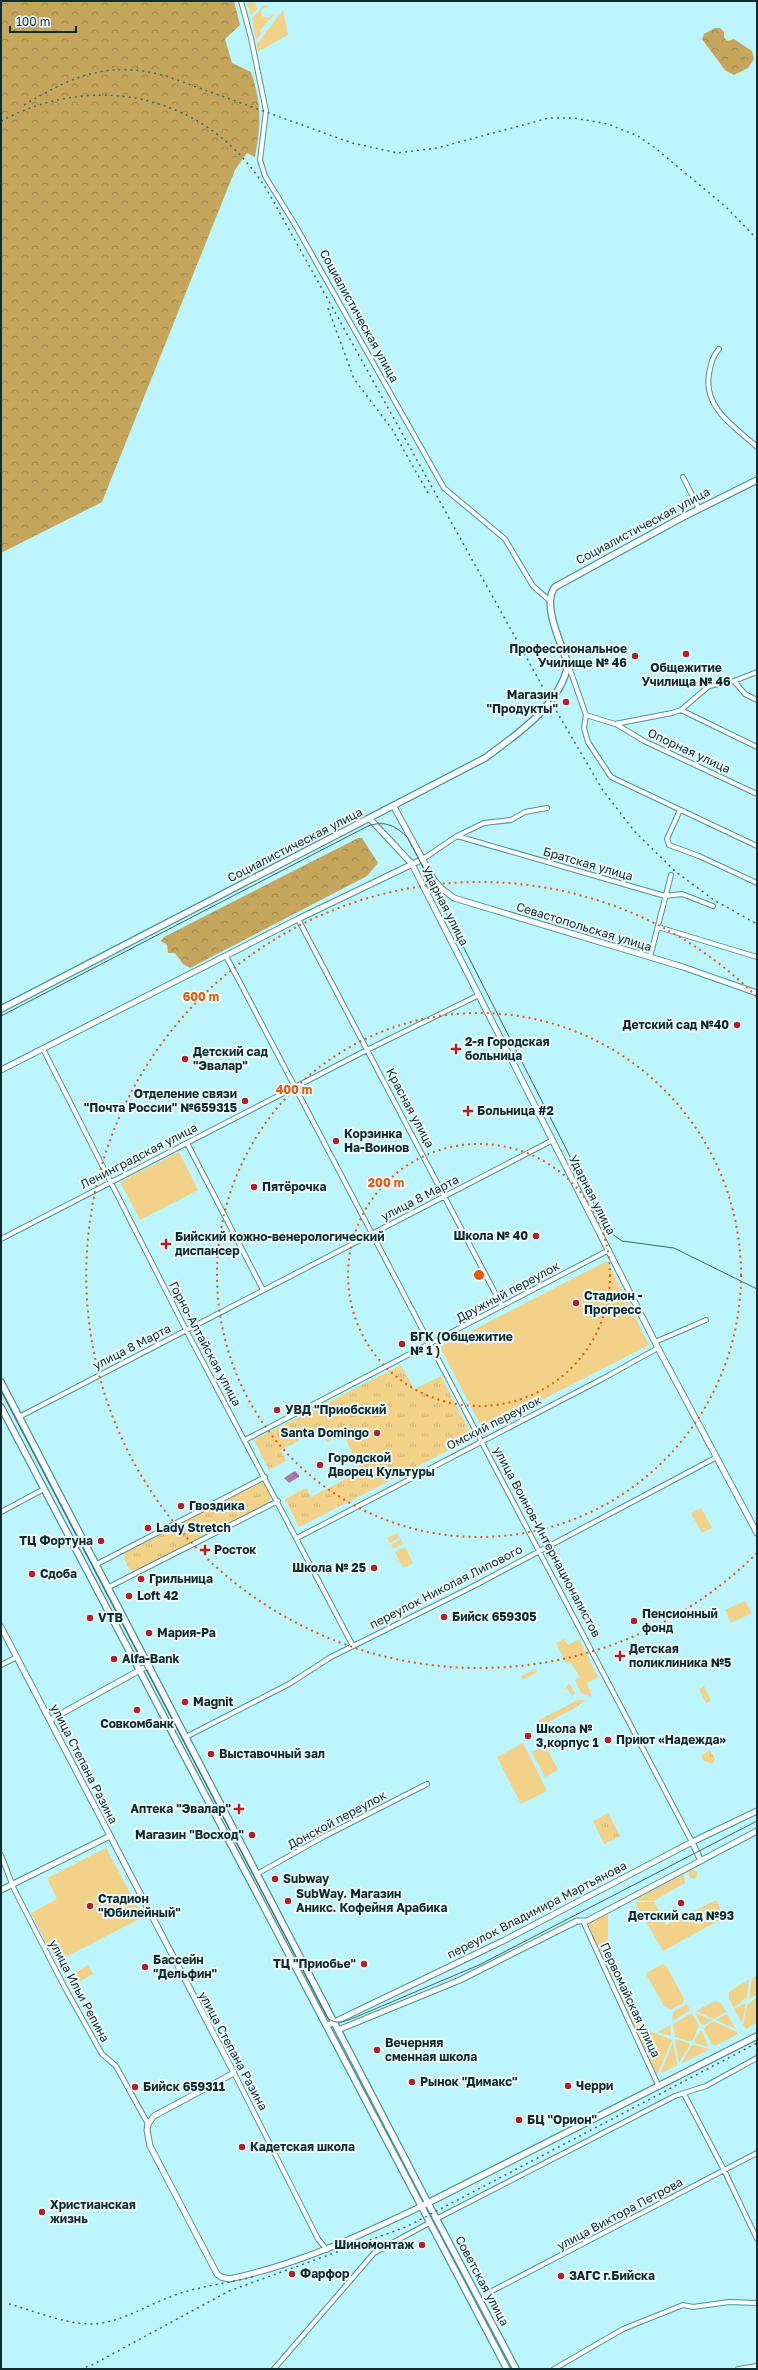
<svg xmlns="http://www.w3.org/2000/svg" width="758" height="2370" viewBox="0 0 758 2370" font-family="'Golos Text',sans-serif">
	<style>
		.grass { fill: #f2d189 }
		.forest { fill: url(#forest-crowns) }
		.park { fill: url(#park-tufts) }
		.water { fill: url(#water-waves) }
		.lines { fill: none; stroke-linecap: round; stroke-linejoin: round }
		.minor-casing { stroke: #4c939b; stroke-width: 6 }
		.tertiary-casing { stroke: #4c939b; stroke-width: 7 }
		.secondary-casing { stroke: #4c939b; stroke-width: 8 }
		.minor { stroke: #fff; stroke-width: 4 }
		.tertiary { stroke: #fff; stroke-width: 5 }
		.secondary { stroke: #fff; stroke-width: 5.5 }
		.tram { stroke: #41666b; stroke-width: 1 }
		.rail { stroke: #41666b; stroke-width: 1.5; stroke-dasharray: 2 4; stroke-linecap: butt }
		.ring { fill: none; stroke: #e8590c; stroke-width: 2; stroke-dasharray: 2 4 }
		.poi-dot { fill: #b22125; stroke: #ecf9fb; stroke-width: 1.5 }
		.labels { text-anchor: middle; stroke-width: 4; stroke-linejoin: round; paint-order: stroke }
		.street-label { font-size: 12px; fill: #0e2c30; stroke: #ecf9fb }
		.poi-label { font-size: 12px; font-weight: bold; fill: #0e2c30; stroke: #ecf9fb; text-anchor: start }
		.centre { fill: #e8590c; stroke: #ecf9fb; stroke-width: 2 }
		.ring-label { font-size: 12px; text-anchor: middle; font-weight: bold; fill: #e8590c; stroke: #ecf9fb; stroke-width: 4; stroke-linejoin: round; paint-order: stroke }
	</style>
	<defs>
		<pattern id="forest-crowns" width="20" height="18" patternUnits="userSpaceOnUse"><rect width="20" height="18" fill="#c6a65d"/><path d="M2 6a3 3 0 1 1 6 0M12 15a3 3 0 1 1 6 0" fill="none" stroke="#9f874d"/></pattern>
		<pattern id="park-tufts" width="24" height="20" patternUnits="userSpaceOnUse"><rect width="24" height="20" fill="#f2d189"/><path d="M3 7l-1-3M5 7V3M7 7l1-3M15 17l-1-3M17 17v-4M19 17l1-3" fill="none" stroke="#ceb477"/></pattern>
		<pattern id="water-waves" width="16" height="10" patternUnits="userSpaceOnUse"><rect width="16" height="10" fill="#ac78ae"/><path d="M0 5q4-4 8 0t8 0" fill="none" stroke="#8a638e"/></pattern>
	</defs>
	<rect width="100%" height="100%" fill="#bcf5fc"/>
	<path class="grass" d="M248 1H255L257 9 251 15 247 5Z
		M264 5 270 6 262 9 261 16 269 18 273 13 274 15 260 30 261 34 256 40 252 19Z
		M283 10 288 35 257 52V44Z
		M179 1152 198 1190 140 1220 120 1182Z
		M607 1261 649 1345 483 1430 440 1347Z
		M701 1508 712 1528 702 1533 691 1513Z
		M397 1533 400 1537 390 1543 387 1538Z
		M401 1539 403 1544 393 1549 391 1545Z
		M405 1547 413 1563 403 1568 395 1552Z
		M745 1601 752 1613 731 1623 725 1610Z
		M564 1639 568 1645 579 1639 598 1677 587 1683 592 1697 581 1693 575 1680 580 1677 570 1662 567 1664 556 1643Z
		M536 1669 537 1672 523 1680 521 1676Z
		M569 1683 575 1693 570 1699 572 1696 567 1688 565 1689Z
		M523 1743 547 1791 521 1804 497 1757Z
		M545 1745 558 1770 545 1777 532 1752Z
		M106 1848 143 1917 56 1962 31 1913 57 1899 47 1878Z
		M688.5 1874a4.5 4.5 0 1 1 9 0a4.5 4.5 0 1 1-9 0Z
		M684 1874 685 1883 653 1901 635 1900Z
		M716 1900 725 1917 663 1951 635 1902H654L666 1925Z
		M608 1913V1953L601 1956 588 1923Z
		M609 1955C612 1970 605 1963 617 1975L611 1978 602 1960Z
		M663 1964 667 1967 684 1999 683 2003 671 2009 664 2006 647 1976 648 1972Z
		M88 1965 93 1974 77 1983 72 1974Z
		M756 1976 757 1994 749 1999 752 1978Z
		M749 1979 747 1997 734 2008 729 1999V1992Z
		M623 1986 647 2030 672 2040 657 2075 616 1990Z
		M757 1997V2023L746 2029 743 2025 747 2005Z
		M715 2001 721 2003 726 2012 714 2019 696 2011Z
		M746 2003 742 2023 734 2009Z
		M687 2004 690 2010 672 2021 673 2012Z
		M692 2013 699 2026 693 2040 689 2041 675 2037 673 2024Z
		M695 2013 712 2020 704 2025 701 2024Z
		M727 2014 736 2029 716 2020Z
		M713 2021 737 2032 738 2034 715 2046 712 2044 704 2030 705 2027Z
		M670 2025 671 2036 658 2032Z
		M700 2031H702L708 2047 695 2043 694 2041Z
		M675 2039 689 2043 690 2045 679 2063Z
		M673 2042 677 2065 660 2074Z
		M694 2045 709 2049 681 2064 691 2046Z
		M435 2222 515 2369H510L433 2227V2223Z"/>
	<path class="forest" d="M1 1H234L240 25 225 39 232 63 251 72C262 105 261 124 255 157L247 153 235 170 102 502 1 553Z
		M715 28H720L724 32V37L727 41 734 39 752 51 754 59 748 68 734 75 725 70 702 39 704 34Z
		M358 838H362L378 863 367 876 190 968 183 964 175 953H168L167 945 161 941 164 937Z"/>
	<path class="park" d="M401 1365 414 1389 441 1376 473 1438 299 1527 285 1499 306 1488 311 1497 361 1471 343 1434 327 1442 320 1429 281 1450 286 1461 269 1470 254 1440Z
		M260 1483 266 1484 272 1495 269 1502 136 1572 130 1570 124 1559 125 1552Z
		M704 1686 711 1701 706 1703 699 1689Z
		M578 1700H585L575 1708 542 1725 538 1724 539 1720Z
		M710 1750 715 1759 713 1764 704 1761 701 1755Z
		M608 1813 620 1836 604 1844 593 1821Z"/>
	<path class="water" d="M295 1471 299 1475V1477L289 1483 284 1478Z"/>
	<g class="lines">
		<defs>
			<path id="minor" d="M241 1 251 38 266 111 260 160 265 176 294 223 444 488 505 539 533 586 550 601
				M719 349C712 357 711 364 709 374 703 408 735 427 757 447
				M683 477 699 509
				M568 664 586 715 615 724 672 713 681 710 709 686 734 681 757 672
				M734 681 745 694 757 700
				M681 710 757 747
				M586 715 584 728 588 742 611 777 757 846
				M616 724 644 741 757 794
				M680 810 667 839 669 845 699 856 757 883
				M457 836 665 896 682 894 713 906
				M423 859 457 836 484 823 511 820 525 812 547 808
				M298 919 502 1306
				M658 927 757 957
				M226 956 692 1842
				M650 957 671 875
				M43 1049 186 1330 353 1646
				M187 1143 263 1290
				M1 1239 367 1050 479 995
				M655 1342 706 1320
				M19 1417 553 1140
				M245 1440 609 1250
				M1 1512 44 1489
				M297 1538 604 1378 658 1348
				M97 1564 265 1477
				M109 1587 278 1501
				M1 1665 17 1657
				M186 1737 289 1684 331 1657 470 1588 717 1457
				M1 1855 14 1889 65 1988 102 2054 116 2066 148 2124
				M257 1874 323 1837 427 1784
				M583 1921 659 2087
				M234 2073 318 2239 327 2250
				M684 2094 724 2170 757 2239
				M436 2219 675 2096 706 2086 757 2058
				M492 2291 757 2153
				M274 2369 374 2253 429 2223
				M554 2369 623 2329 683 2305 693 2307 729 2302 757 2303
				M738 2369 757 2366"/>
			<path id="tertiary" d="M394 807 434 880 441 888 454 898 683 967 757 993
				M370 819 412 864 658 1348 757 1533
				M1 1070 298 919 423 859
				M1 1627 234 2073 154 2116 148 2124 147 2130 150 2146 217 2274 221 2277 229 2279C297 2265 359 2236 420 2207
				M50 1720 149 1665
				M692 1842 701 1861
				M1 1890 110 1836
				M326 2026 503 1941 692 1842 757 1811
				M338 2030 460 1980 577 1921H587L757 1831"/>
			<path id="secondary" d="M1 1009 485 758C516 735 561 705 568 664 562 645 541 604 555 587L681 518 757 480
				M1 1382 428 2203 516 2369
				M1 1407 507 2369
				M420 2207 757 2036"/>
		</defs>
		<use href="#minor" class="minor-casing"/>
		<use href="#tertiary" class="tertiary-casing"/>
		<use href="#secondary" class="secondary-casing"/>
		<use href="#minor" class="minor"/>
		<use href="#tertiary" class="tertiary"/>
		<use href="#secondary" class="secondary"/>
		<path class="tram" d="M1 1016 368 826C385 820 396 826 408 838L608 1231 622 1241 674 1248 757 1289
			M1 1391 285 1936 327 2017C335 2026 346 2021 356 2017L479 1965 757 1821"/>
		<path class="rail" d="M24 105C73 76 108 60 166 76L352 143 398 153 437 148 549 118H574L608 124 638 136 654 147 726 207 757 239
			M1 121C101 68 215 98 271 197L550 700 602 789 635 832 676 872 714 900 757 924
			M328 308 354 379 392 429 429 495
			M9 2304C35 2311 64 2324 92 2324 120 2323 145 2306 170 2297 197 2286 227 2284 256 2276
			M80 2369 92 2365 229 2291 406 2227 757 2043"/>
	</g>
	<g class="ring">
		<circle cx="479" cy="1275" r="131"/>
		<circle cx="479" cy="1275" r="262"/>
		<path d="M757 1553A393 393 0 1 1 757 997"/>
	</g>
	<g class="poi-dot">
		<circle cx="686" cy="654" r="4"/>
		<circle cx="635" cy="656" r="4"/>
		<circle cx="566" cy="702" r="4"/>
		<circle cx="737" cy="1025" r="4"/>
		<path d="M454 1043h4v4h4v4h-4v4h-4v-4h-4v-4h4z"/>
		<circle cx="185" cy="1059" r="4"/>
		<circle cx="245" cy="1101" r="4"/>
		<path d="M466 1105h4v4h4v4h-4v4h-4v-4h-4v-4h4z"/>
		<circle cx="336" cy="1141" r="4"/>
		<circle cx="254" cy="1187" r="4"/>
		<circle cx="536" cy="1236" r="4"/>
		<path d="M164 1238h4v4h4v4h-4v4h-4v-4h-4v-4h4z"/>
		<circle cx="576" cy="1303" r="4"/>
		<circle cx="402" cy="1344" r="4"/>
		<circle cx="277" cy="1410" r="4"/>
		<circle cx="377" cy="1433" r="4"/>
		<circle cx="320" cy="1465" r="4"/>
		<circle cx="181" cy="1506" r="4"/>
		<circle cx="148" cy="1528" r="4"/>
		<circle cx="101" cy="1541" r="4"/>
		<path d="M203 1544h4v4h4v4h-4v4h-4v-4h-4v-4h4z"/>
		<circle cx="374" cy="1568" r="4"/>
		<circle cx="32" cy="1574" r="4"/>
		<circle cx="141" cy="1579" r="4"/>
		<circle cx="129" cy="1596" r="4"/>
		<circle cx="444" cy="1617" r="4"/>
		<circle cx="90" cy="1618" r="4"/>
		<circle cx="634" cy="1621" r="4"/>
		<circle cx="149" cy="1633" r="4"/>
		<path d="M618 1650h4v4h4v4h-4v4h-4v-4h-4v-4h4z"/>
		<circle cx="114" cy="1659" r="4"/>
		<circle cx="185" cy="1702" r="4"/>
		<circle cx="137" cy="1710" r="4"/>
		<circle cx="528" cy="1736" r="4"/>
		<circle cx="608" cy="1740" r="4"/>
		<circle cx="211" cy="1754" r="4"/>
		<path d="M237 1803h4v4h4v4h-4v4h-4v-4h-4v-4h4z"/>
		<circle cx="252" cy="1835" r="4"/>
		<circle cx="275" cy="1879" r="4"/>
		<circle cx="288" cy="1901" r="4"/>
		<circle cx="681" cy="1903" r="4"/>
		<circle cx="90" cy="1906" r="4"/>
		<circle cx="364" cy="1964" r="4"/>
		<circle cx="145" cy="1967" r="4"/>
		<circle cx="377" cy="2050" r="4"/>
		<circle cx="412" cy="2082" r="4"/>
		<circle cx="568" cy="2086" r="4"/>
		<circle cx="135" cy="2087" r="4"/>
		<circle cx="519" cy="2120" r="4"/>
		<circle cx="242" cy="2147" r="4"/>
		<circle cx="42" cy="2212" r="4"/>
		<circle cx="422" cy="2245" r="4"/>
		<circle cx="292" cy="2274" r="4"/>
		<circle cx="561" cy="2276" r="4"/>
	</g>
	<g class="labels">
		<g class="street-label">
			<text transform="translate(359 316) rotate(61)" y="4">Социалистическая улица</text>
			<text transform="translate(643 526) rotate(-28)" y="4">Социалистическая улица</text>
			<text transform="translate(689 751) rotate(25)" y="4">Опорная улица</text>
			<text transform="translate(295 845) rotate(-27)" y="4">Социалистическая улица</text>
			<text transform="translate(588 864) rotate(16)" y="4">Братская улица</text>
			<text transform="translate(445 906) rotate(63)" y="4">Ударная улица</text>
			<text transform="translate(584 927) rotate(17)" y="4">Севастопольская улица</text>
			<text transform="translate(410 1108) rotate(62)" y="4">Красная улица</text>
			<text transform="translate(139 1156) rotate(-27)" y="4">Ленинградская улица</text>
			<text transform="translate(592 1195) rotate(63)" y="4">Ударная улица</text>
			<text transform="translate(420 1198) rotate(-27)" y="4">улица 8 Марта</text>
			<text transform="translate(508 1292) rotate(-28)" y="4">Дружный переулок</text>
			<text transform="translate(205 1344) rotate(62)" y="4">Горно-Алтайская улица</text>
			<text transform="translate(132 1347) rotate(-27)" y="4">улица 8 Марта</text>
			<text transform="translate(494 1423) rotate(-27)" y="4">Омский переулок</text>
			<text transform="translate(547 1542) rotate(62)" y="4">улица Воинов-Интернационалистов</text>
			<text transform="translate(446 1587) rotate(-27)" y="4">переулок Николая Липового</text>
			<text transform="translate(84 1764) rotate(63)" y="4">улица Степана Разина</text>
			<text transform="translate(337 1820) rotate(-28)" y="4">Донской переулок</text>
			<text transform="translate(537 1910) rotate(-27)" y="4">переулок Владимира Мартьянова</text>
			<text transform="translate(79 1991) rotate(62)" y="4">улица Ильи Репина</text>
			<text transform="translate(630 2000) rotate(65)" y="4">Первомайская улица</text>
			<text transform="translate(233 2051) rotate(62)" y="4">улица Степана Разина</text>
			<text transform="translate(620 2214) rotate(-28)" y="4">улица Виктора Петрова</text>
			<text transform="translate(482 2281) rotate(62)" y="4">Советская улица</text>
		</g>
		<g class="poi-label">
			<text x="627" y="653" text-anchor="end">Профессиональное<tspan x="627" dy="14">Училище № 46</tspan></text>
			<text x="686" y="672" text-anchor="middle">Общежитие<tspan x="686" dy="14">Училища № 46</tspan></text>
			<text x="558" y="699" text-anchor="end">Магазин<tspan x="558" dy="14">"Продукты"</tspan></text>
			<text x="729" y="1029" text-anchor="end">Детский сад №40</text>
			<text x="465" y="1046">2-я Городская<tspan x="465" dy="14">больница</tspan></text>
			<text x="193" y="1056">Детский сад<tspan x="193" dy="14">"Эвалар"</tspan></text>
			<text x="237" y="1098" text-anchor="end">Отделение связи<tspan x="237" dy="14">"Почта России" №659315</tspan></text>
			<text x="477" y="1115">Больница #2</text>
			<text x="344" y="1138">Корзинка<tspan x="344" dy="14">На-Воинов</tspan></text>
			<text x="262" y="1191">Пятёрочка</text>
			<text x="528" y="1240" text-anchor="end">Школа № 40</text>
			<text x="175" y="1241">Бийский кожно-венерологический<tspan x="175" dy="14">диспансер</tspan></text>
			<text x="584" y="1300">Стадион -<tspan x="584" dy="14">Прогресс</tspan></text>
			<text x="410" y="1341">БГК (Общежитие<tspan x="410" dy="14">№ 1 )</tspan></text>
			<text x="285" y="1414">УВД "Приобский</text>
			<text x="369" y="1437" text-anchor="end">Santa Domingo</text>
			<text x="328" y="1462">Городской<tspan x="328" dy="14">Дворец Культуры</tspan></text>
			<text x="189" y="1510">Гвоздика</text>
			<text x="156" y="1532">Lady Stretch</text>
			<text x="93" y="1545" text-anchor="end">ТЦ Фортуна</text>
			<text x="214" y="1554">Росток</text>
			<text x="366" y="1572" text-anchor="end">Школа № 25</text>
			<text x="40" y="1578">Сдоба</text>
			<text x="149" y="1583">Грильница</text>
			<text x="137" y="1600">Loft 42</text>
			<text x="642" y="1618">Пенсионный<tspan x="642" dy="14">фонд</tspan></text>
			<text x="452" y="1621">Бийск 659305</text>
			<text x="98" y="1622">VTB</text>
			<text x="157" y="1637">Мария-Ра</text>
			<text x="629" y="1653">Детская<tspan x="629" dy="14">поликлиника №5</tspan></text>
			<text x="122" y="1663">Alfa-Bank</text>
			<text x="193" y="1706">Magnit</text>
			<text x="137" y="1728" text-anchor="middle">Совкомбанк</text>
			<text x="536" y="1733">Школа №<tspan x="536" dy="14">3,корпус 1</tspan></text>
			<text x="616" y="1744">Приют «Надежда»</text>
			<text x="219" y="1758">Выставочный зал</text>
			<text x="231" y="1813" text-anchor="end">Аптека "Эвалар"</text>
			<text x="244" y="1839" text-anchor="end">Магазин "Восход"</text>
			<text x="283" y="1883">Subway</text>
			<text x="296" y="1898">SubWay. Магазин<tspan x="296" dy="14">Аникс. Кофейня Арабика</tspan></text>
			<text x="98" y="1903">Стадион<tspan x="98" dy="14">"Юбилейный"</tspan></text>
			<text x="681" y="1920" text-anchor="middle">Детский сад №93</text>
			<text x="153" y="1964">Бассейн<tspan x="153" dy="14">"Дельфин"</tspan></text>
			<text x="356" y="1968" text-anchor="end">ТЦ "Приобье"</text>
			<text x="385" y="2047">Вечерняя<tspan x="385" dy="14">сменная школа</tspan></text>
			<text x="420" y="2086">Рынок "Димакс"</text>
			<text x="576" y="2090">Черри</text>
			<text x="143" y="2091">Бийск 659311</text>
			<text x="527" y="2124">БЦ "Орион"</text>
			<text x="250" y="2151">Кадетская школа</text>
			<text x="50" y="2209">Христианская<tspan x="50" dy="14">жизнь</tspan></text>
			<text x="414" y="2249" text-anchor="end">Шиномонтаж</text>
			<text x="300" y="2278">Фарфор</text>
			<text x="569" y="2280">ЗАГС г.Бийска</text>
		</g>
	</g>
	<circle cx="479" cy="1275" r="6" class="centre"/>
	<g class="ring-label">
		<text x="201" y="1001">600 m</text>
		<text x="294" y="1094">400 m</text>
		<text x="386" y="1187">200 m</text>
	</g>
	<rect width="758" height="2370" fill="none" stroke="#0e2c30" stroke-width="4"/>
	<path d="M10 26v6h66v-6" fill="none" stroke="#0e2c30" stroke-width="2"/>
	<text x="16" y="26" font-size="12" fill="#0e2c30" stroke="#ecf9fb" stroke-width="3" paint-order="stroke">100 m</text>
</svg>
